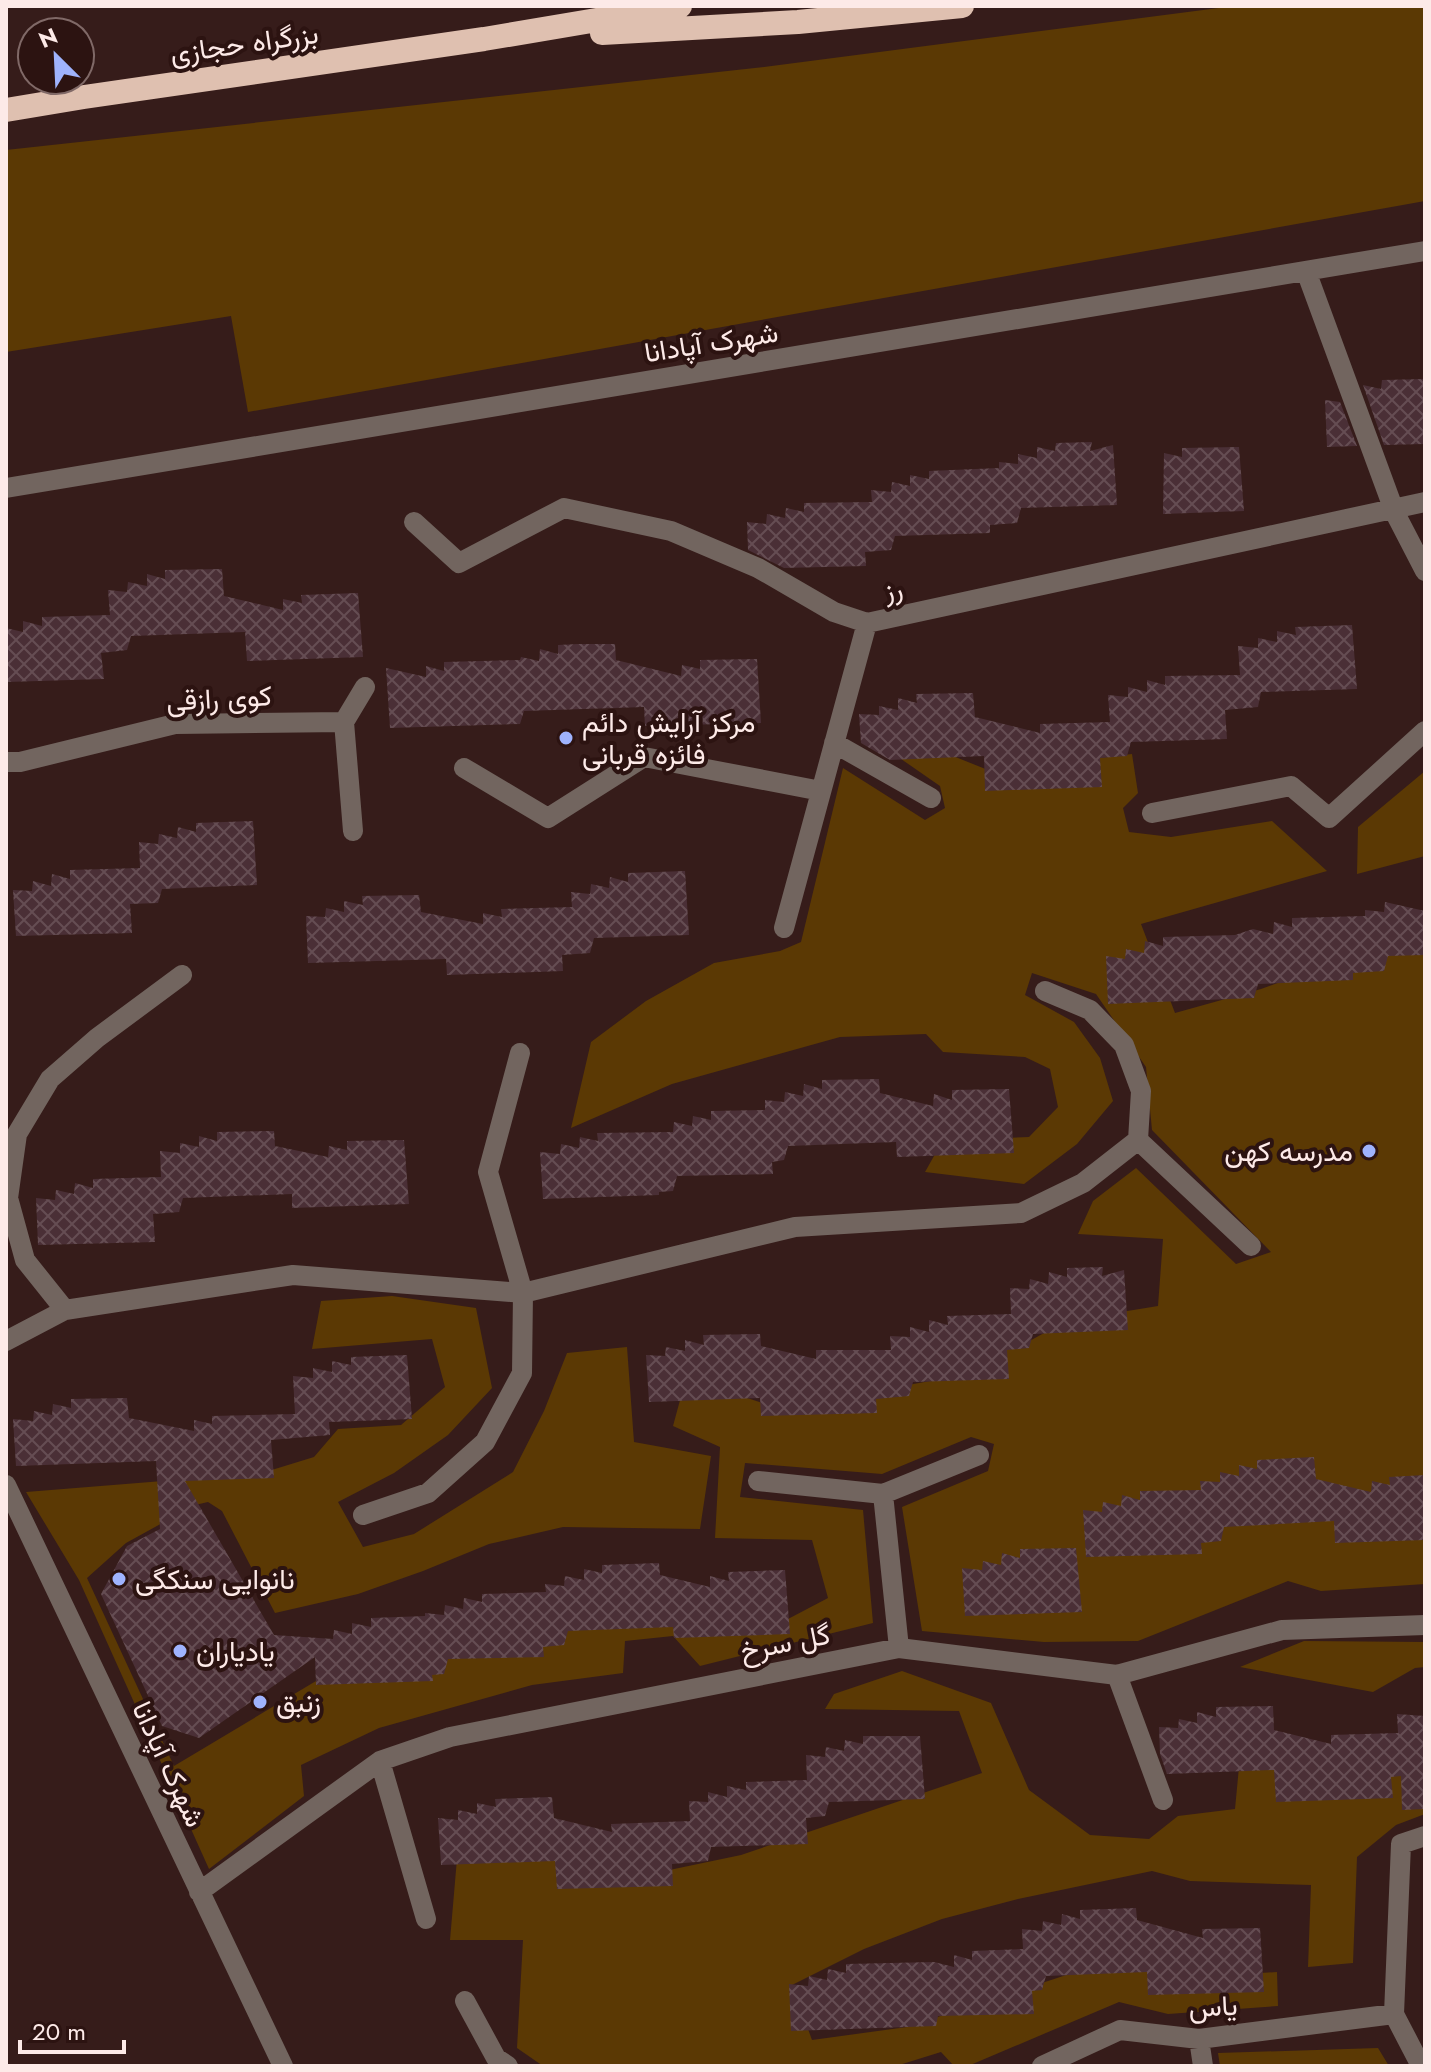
<svg xmlns="http://www.w3.org/2000/svg" width="1431" height="2072" viewBox="0 0 1431 2072" font-family="Jost,Vazirmatn,sans-serif">
	<style>
		.grass { fill: #5b3904 }
		.building { fill: url(#building-cross-hatch) }
		.lines { fill: none; stroke-linecap: round; stroke-linejoin: round }
		.street { stroke: #72655f; stroke-width: 20 }
		.highway { stroke: #dfc0b0; stroke-width: 24 }
		.poi-dot { fill: #9fb3fd; stroke: #2c1311; stroke-width: 3 }
		.labels { text-anchor: middle; stroke-width: 8; stroke-linejoin: round; paint-order: stroke }
		.street-label { font-size: 28px; fill: #fdeae8; stroke: #2c1311 }
		.poi-label { font-size: 28px; fill: #fdeae8; stroke: #2c1311; text-anchor: start }
	</style>
	<defs>
		<pattern id="building-cross-hatch" width="8" height="8" patternUnits="userSpaceOnUse" patternTransform="scale(2)"><rect width="8" height="8" fill="#4a2f36"/><path d="M0 0l8 8M0 8l8-8" fill="none" stroke="#654d53"/></pattern>
	</defs>
	<rect width="100%" height="100%" fill="#361c1a"/>
	<path class="grass" d="M1234 6H1425V201L248 412 231 316 6 352V150L764 67Z
		M878 743 928 746 998 774 1083 760 1132 754 1138 793 1123 808 1129 832 1171 837 1272 821 1327 871 1141 924 1175 1013 1261 989 1359 953 1425 951V1584L1321 1591 1288 1581 1138 1641 1044 1642 922 1631 902 1507 988 1471 994 1444 971 1437 882 1474 745 1463 740 1497 863 1510 873 1623 700 1666 673 1636 625 1641 623 1673 532 1685 379 1728 301 1765 304 1796 209 1869 79 1580 26 1492 262 1473 314 1457 338 1429 401 1425 445 1387 432 1339 312 1349 321 1301 392 1296 476 1308 492 1388 448 1435 394 1473 338 1502 363 1547 414 1534 513 1472 544 1411 567 1353 627 1347 634 1442 711 1456 700 1529 563 1527 489 1544 423 1571 358 1594 275 1613 222 1511 208 1502 195 1505 126 1543 87 1578 174 1766 316 1681 403 1674 606 1607 788 1619 828 1598 812 1540 715 1538 720 1447 673 1426 686 1378 796 1414 863 1393 947 1378 970 1358 1024 1344 1066 1321 1158 1306 1163 1239 1078 1234 1093 1201 1136 1168 1236 1264 1271 1252 1152 1130 1146 1067 1096 994 1032 973 1025 995 1074 1022 1100 1058 1113 1101 1077 1144 1024 1184 925 1172 943 1140 1029 1137 1058 1107 1050 1069 1025 1057 943 1052 926 1034 840 1037 672 1084 571 1128 591 1042 646 1001 714 963 780 951 801 942 843 768 925 820 945 808 940 786Z
		M1425 771V856L1357 874 1358 827Z
		M1304 1641 1425 1642V1667L1415 1668 1373 1692 1240 1667Z
		M902 1671 991 1703 1029 1790 1090 1835 1149 1839 1178 1816 1235 1809 1239 1767 1425 1774V1814L1396 1825 1357 1857 1353 1963 1308 1967 1311 1885 1190 1881 1152 1871 1018 1899 942 1919 864 1949 792 1985 812 2040 907 2027 1109 1961 1182 1978 1277 1972 1278 2006 1168 2014 1119 2002 968 2066H954L941 2052 896 2066H543L517 2048 523 1940H450L458 1847 655 1873 741 1855 982 1773 959 1711 825 1709 834 1694Z
		M1378 2048 1389 2066H1220L1218 2053Z"/>
	<path class="building" d="M1425 379V444L1384 445 1363 385 1381 389 1382 380Z
		M1325 400 1340 402 1357 446 1327 447Z
		M1092 442 1090 451 1113 445 1117 505 1021 508 1017 523 990 525V533L895 536 891 550 865 552 866 566 784 568 748 550 747 522 766 524 767 514 785 518 786 508 804 512V503L872 502 871 490 891 492 892 482 910 486V475L929 479V471L999 468V462L1018 464V454L1037 458V447L1055 451 1056 443Z
		M1239 447 1244 511 1163 514 1164 453 1182 457V448Z
		M222 569 224 596 283 610V599L302 603 301 595 358 593 363 657 247 661 245 632 131 636 127 650 101 653 104 679 6 682V628L23 632V621L42 626V617L110 615 108 590 127 592 128 582 147 586V574L165 579V570Z
		M1352 625 1357 689 1261 692 1258 707 1225 710 1227 739 1131 742 1127 756 1100 758 1102 787 985 791 984 756 890 760 861 743 859 714 879 715V706L898 710V698L917 703 916 694 973 693 975 717 1040 733V724L1110 722 1108 695 1128 697V687L1147 692V680L1165 685V676L1240 675 1238 646 1258 648V638L1277 642V631L1296 635 1295 627Z
		M578 644H615L616 660 681 676 682 665 700 669V660L757 659 761 723 645 726 644 707 524 711 520 724 390 728 386 668 426 677V666L444 671V662L520 660 521 657 539 661 540 649 558 654V645Z
		M253 821 257 885 162 889 158 903 130 904 132 933 16 936 13 890 32 891 33 881 51 886 52 874 70 879V870L140 868 139 842 158 844 159 834 177 838 178 827 196 832V823Z
		M685 871 689 935 594 938 590 953 562 955 563 971 447 975 446 959 308 963 306 916 325 917 326 908 344 912V901L363 905 362 896 419 895 421 912 483 924V913L502 917 501 909 572 907 571 892 590 894 591 884 609 888 610 877 628 882V873Z
		M1385 902 1425 911V955L1388 956 1384 971 1353 973V980L1258 984 1254 998 1108 1004 1106 956 1125 959 1126 949 1144 953 1145 941 1163 946V937L1235 935 1253 929 1273 934 1274 922 1292 927V918L1365 916V910L1384 912Z
		M879 1079 880 1093 933 1106 934 1094 952 1100V1090L1009 1089 1014 1153 897 1157 896 1142 788 1146 784 1160 772 1162 773 1174 677 1176 673 1191 659 1192V1195L543 1199 540 1152 560 1154 561 1144 579 1148 580 1137 598 1141 597 1133 673 1132 674 1122 692 1126 693 1116 711 1120V1111L765 1110V1100L784 1102 785 1092 803 1096 804 1084 822 1089V1080Z
		M274 1131 275 1146 328 1157 329 1146 347 1150V1141L404 1140 409 1204 292 1208V1194L183 1198 179 1212 153 1214 155 1242 38 1245 36 1198 55 1200 56 1190 74 1194 75 1183 93 1188V1179L161 1177 160 1151 180 1153V1143L199 1147V1136L217 1141V1132Z
		M1103 1267 1102 1276 1124 1270 1128 1330 1033 1334 1029 1348 1007 1350 1009 1379 913 1382 909 1396 876 1399 877 1413 761 1416 760 1398 649 1402 646 1355 665 1356 666 1347 685 1351V1340L704 1345 703 1335 760 1334 761 1346 816 1359V1350H891L890 1336 910 1337V1327L929 1332V1320L948 1325 947 1316 1011 1314 1010 1288 1029 1289 1030 1279 1048 1284 1049 1272 1067 1277V1268Z
		M407 1355 412 1419 329 1422 330 1435 271 1440 274 1478 185 1481 274 1635 333 1639 334 1630 352 1634V1623L371 1627V1618L425 1616V1613L444 1615 445 1605 463 1609 464 1598 482 1602V1594L546 1592 545 1584 564 1586 565 1576 584 1580V1569L602 1573V1565L659 1563 660 1575 710 1587V1576L729 1581 728 1572 785 1570 790 1634 674 1638 673 1627 568 1631 564 1645 543 1647 544 1657 448 1659 444 1674 432 1675 433 1681 316 1685 315 1657 199 1738 162 1726 101 1594 127 1546 160 1529 156 1461 16 1466 13 1419 33 1421 34 1411 52 1415 53 1404 71 1408V1399L127 1398 129 1418 194 1431V1420L212 1424V1416L295 1414 293 1376 313 1378V1368L332 1372V1361L351 1365V1357Z
		M1314 1457 1316 1479 1371 1492 1372 1481 1390 1485 1389 1477 1425 1475V1540L1335 1543 1334 1521 1224 1527 1221 1541 1201 1543 1202 1554 1086 1557 1083 1510 1102 1512 1103 1502 1121 1506 1122 1495 1140 1500V1491L1201 1490 1200 1481 1220 1482V1472L1239 1476V1465L1257 1469V1460Z
		M1076 1548 1082 1612 965 1616 962 1568 982 1570 983 1561 1001 1565 1002 1553 1020 1558V1549Z
		M1273 1706 1274 1730 1331 1744V1735L1398 1733 1397 1714 1425 1716V1809L1402 1810 1401 1776 1391 1777 1393 1798 1276 1802 1274 1770 1167 1774 1160 1754 1159 1727 1178 1728 1179 1719 1197 1723V1712L1216 1717V1707Z
		M863 1736H920L925 1799 829 1802 825 1816 806 1818 808 1844 711 1847 708 1861 672 1864 673 1886 557 1889 555 1861 441 1865 438 1818 458 1820V1810L477 1814V1803L496 1807 495 1799 552 1797 554 1818 612 1832 611 1824 690 1821 689 1801 708 1802V1792L727 1797V1786L746 1790V1782L807 1780 806 1755 825 1757 826 1747 844 1751 845 1740 863 1744Z
		M1136 1908 1137 1920 1203 1938 1202 1929 1260 1928 1264 1992 1148 1995 1147 1972 1046 1976 1042 1990 1032 1991 1034 2014 938 2016 936 2026 791 2031 789 1984 808 1986 809 1976 827 1980 828 1969 846 1973V1964L934 1962 954 1967V1955L972 1960V1951L1023 1949 1022 1929 1042 1931 1043 1921 1061 1925 1062 1914 1080 1919V1910Z"/>
	<g class="lines">
		<path class="street" d="M1306 271 1395 513 1425 571
			M6 488 1425 251
			M414 522 459 563 564 508 671 531 758 568 834 612 867 623 1425 502
			M834 743 931 798
			M6 762H20L175 724 344 722
			M464 768 548 818 644 757 821 791
			M1152 813 1291 786 1329 818 1425 731
			M353 831 344 722 365 687
			M784 928 867 623
			M182 975 97 1038 50 1079 17 1134 8 1198 25 1260 65 1310 293 1275 523 1293 795 1227 1021 1213 1083 1183 1138 1140
			M1045 991 1090 1010 1124 1045 1141 1091 1138 1140 1251 1246
			M6 1341 65 1310
			M758 1481 883 1494 979 1455
			M6 1485 283 2066
			M883 1494 899 1648
			M363 1515 428 1493 485 1442 522 1373 523 1293 488 1172 520 1053
			M1117 1675 1163 1800
			M380 1761 426 1919
			M199 1892 380 1761 450 1737 899 1648 1117 1675 1282 1630 1425 1625
			M465 2001 496 2058 508 2066
			M1199 2039 1203 2066
			M1042 2066 1120 2030 1199 2039 1394 2014
			M1421 2066 1394 2014 1401 1844 1425 1836"/>
		<path class="highway" d="M602 33 798 22 962 6
			M6 110 84 97 484 39 680 6"/>
	</g>
	<g class="poi-dot">
		<circle cx="566" cy="738" r="8"/>
		<circle cx="1369" cy="1151" r="8"/>
		<circle cx="119" cy="1579" r="8"/>
		<circle cx="180" cy="1651" r="8"/>
		<circle cx="260" cy="1702" r="8"/>
	</g>
	<g class="labels">
		<g class="street-label">
			<text transform="translate(244 43) rotate(-8)" y="10">بزرگراه حجازی</text>
			<text transform="translate(711 342) rotate(-9)" y="10">شهرک آپادانا</text>
			<text transform="translate(893 589) rotate(-12)" y="10">رز</text>
			<text transform="translate(219 698) rotate(-3)" y="10">کوی رازقی</text>
			<text transform="translate(785 1642) rotate(-11)" y="10">گل سرخ</text>
			<text transform="translate(169 1764) rotate(65)" y="10">شهرک آپادانا</text>
			<text transform="translate(1213 2006) rotate(-3)" y="10">یاس</text>
		</g>
		<g class="poi-label">
			<text x="582" y="732">مرکز آرایش دائم<tspan x="582" dy="32">فائزه قربانی</tspan></text>
			<text x="1353" y="1161" text-anchor="end">مدرسه کهن</text>
			<text x="135" y="1589">نانوایی سنکگی</text>
			<text x="196" y="1661">یادیاران</text>
			<text x="276" y="1712">زنبق</text>
		</g>
	</g>
	<rect width="1431" height="2072" fill="none" stroke="#fdeae8" stroke-width="16"/>
	<g transform="translate(56 56) rotate(336)"><circle r="38" fill="#2c1311" stroke="#806967" stroke-width="2"/>
	<path d="M0-6L14 30L0 20L-14 30Z" fill="#9fb3fd"/>
	<text y="-12" font-size="22" font-weight="bold" text-anchor="middle" fill="#fdeae8">N</text>
	</g>
	<path d="M20 2040v12h104v-12" fill="none" stroke="#fdeae8" stroke-width="4"/>
	<text x="32" y="2040" font-size="24" fill="#fdeae8" stroke="#2c1311" stroke-width="6" paint-order="stroke">20 m</text>
</svg>
